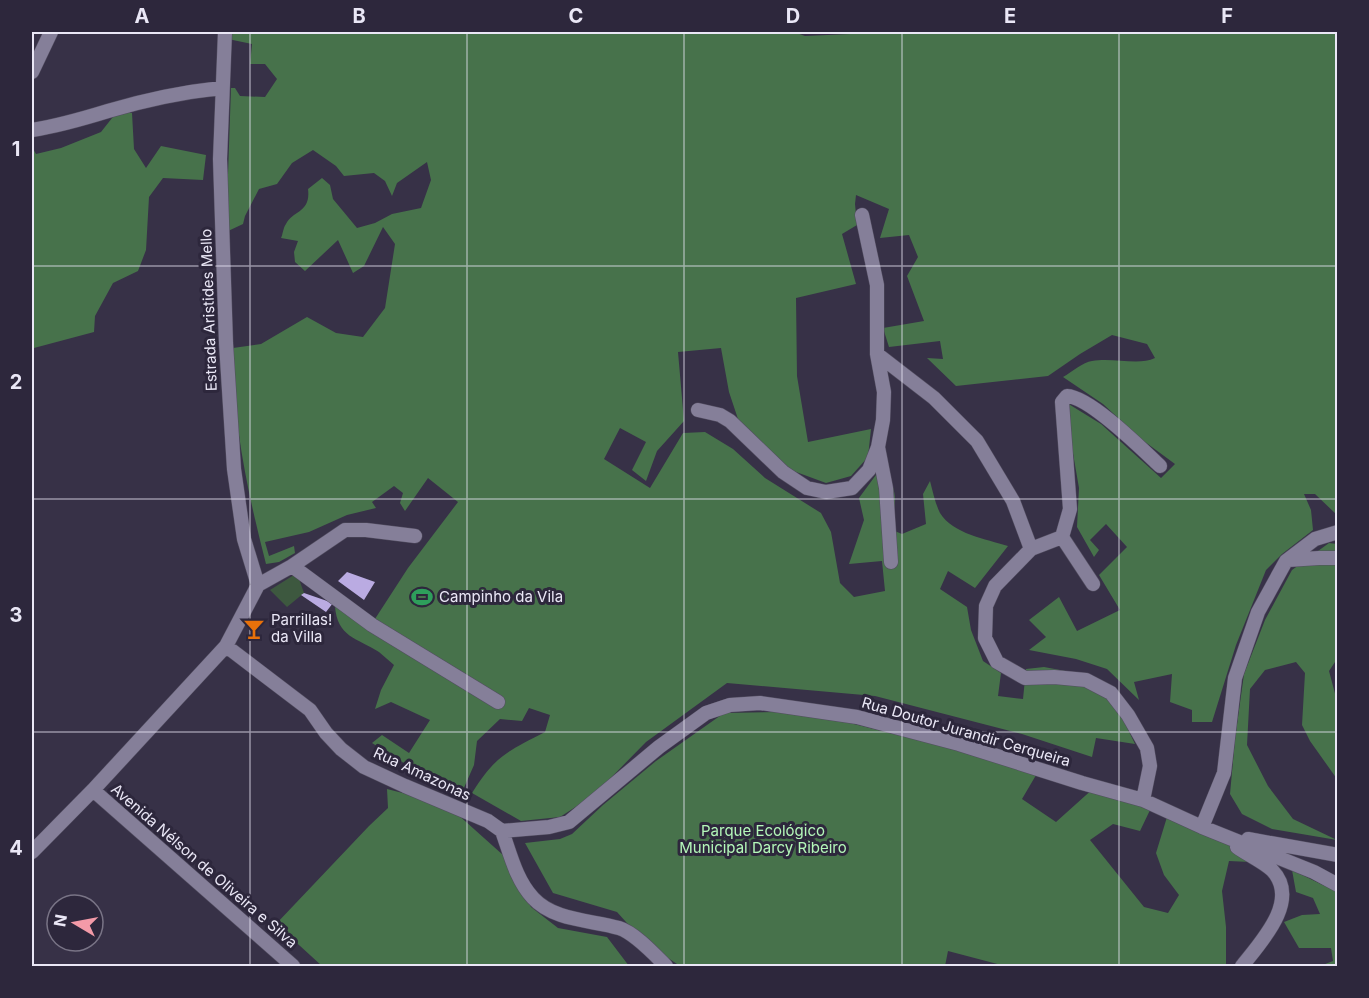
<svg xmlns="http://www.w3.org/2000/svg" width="1369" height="998" viewBox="0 0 1369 998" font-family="Inter,sans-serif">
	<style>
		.green { fill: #3d583f }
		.forest { fill: #47724b }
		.building { fill: #baabe2 }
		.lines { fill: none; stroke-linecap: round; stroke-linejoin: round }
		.minor-casing { stroke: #534e61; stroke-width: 15 }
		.minor { stroke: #857f99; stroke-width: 14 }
		.grid { fill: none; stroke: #eae7f6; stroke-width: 1.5; stroke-opacity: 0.55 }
		.labels { text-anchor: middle; stroke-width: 6; stroke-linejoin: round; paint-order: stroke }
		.street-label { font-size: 15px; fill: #eae7f6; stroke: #2d273c }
		.poi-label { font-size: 15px; fill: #eae7f6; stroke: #2d273c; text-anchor: start }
		.park-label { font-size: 15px; fill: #b4f8b9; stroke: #2d273c }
		.neatline { fill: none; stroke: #eae7f6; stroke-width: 2 }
		.grid-label { font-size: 20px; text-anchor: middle; font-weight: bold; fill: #eae7f6 }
	</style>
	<rect width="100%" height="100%" fill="#373147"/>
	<path class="green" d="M297 573 304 593 287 607 270 590Z"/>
	<path class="forest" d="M229 32H794L805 36 850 34 853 32H1337V515L1315 494H1304L1311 510 1313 530 1282 554 1266 570 1236 645 1212 722H1192V710L1170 702 1172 674 1134 682 1139 700 1107 669 1076 659 1029 650 1046 637 1029 620 1059 597 1077 631 1120 610 1099 575 1127 547 1106 524 1090 540 1099 550 1094 557 1077 527 1079 488 1066 413 1067 403 1101 424 1161 478 1175 464 1141 439 1103 404 1063 377C1072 372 1083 362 1092 361 1113 357 1138 366 1155 358L1147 344 1112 335 1080 354 1048 376 956 386 927 358 943 359 940 341 889 347 883 328 924 321 907 276 918 257 909 235 880 238 889 209 856 195 855 204 857 225 842 234 856 284 796 298 797 376 808 442 871 429 868 457 851 476 826 483 788 469 738 419 729 392 721 348 678 352 684 421 657 451 646 481 632 470 646 442 620 428 604 459 650 488 683 433 705 432 733 449 765 478 821 513 831 532 840 583 854 597 885 591 882 561 849 564 864 520 859 498 884 464C897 494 898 498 890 529L902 534 926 524 923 494 930 481C933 492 935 503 940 513 953 534 986 539 1008 546L975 588 948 571 940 589 967 607 971 630 983 661 1001 673 998 696 1023 699 1026 669 1044 667 1076 673 1100 691 1118 709 1135 744 1096 738 1092 757 1022 734 875 696 727 683 646 742 594 795 560 817 521 821 472 793C495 756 508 751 545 732L550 715 529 708 522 721 500 719 477 741 474 765 463 790 407 765 372 743 382 735 409 753 430 720 391 702 375 709 381 690 394 665C389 661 384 656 379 652 357 638 337 637 335 606L373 622 408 568 458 502 428 478 405 511 400 503 403 493 394 486 372 502 376 508 347 515 309 532 265 542 269 556 294 546 295 553 279 562 266 564C248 494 232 420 233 348L261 344 307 317 336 333 363 337 385 308 395 244 383 227 364 266 353 273 338 240 305 271 295 262 294 252 298 241 281 238C283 234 283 228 286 224 293 210 311 213 308 189L322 178 330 185 333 199 357 228 375 223 392 214 421 208 431 180 427 162 397 183 392 196 385 181 374 173 344 176 336 166 313 150 292 163 277 184 259 189 245 216 243 224 226 232 231 88H235L240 96 265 97 277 79 265 64H250L252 44 228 39Z
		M116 113H132L134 149 146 168 161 146 206 155 203 180 163 178 149 197 146 250 138 271 113 283 95 316 94 332 34 348 32 369V147L36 154 61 148 101 132Z
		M1329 543 1337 544V659L1329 671 1337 701V779L1310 741 1302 725 1305 673 1296 662 1265 670 1250 689 1247 745 1268 786 1293 819 1337 840 1272 829 1242 814 1230 794 1235 739 1244 674 1265 620 1292 570Z
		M779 712 846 722 1039 770 1022 799 1056 822 1095 787 1151 808 1140 831 1113 824 1090 840 1144 907 1168 913 1179 895 1164 875 1156 853 1167 817 1229 841 1250 862 1229 861 1222 891 1226 927V966H1005L948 951 945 966H680L644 942 617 912 553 893 525 843 560 839 572 834 603 805 656 761 724 713Z
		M387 789 446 804 503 855 531 907 558 928 607 937 629 966H322L276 924 369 826 388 808Z
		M1292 870 1337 892V966H1320L1333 961 1331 948H1299L1284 922 1302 915 1320 914 1313 898 1296 892Z"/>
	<path class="building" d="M347 572 375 582 364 600 338 581Z
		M304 593 333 603 326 612 301 595Z"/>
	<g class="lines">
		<defs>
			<path id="minor" d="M225 32 220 159 226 343 234 469 244 539 258 585
				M32 72 51 32
				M32 130C58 126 82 119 108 111 145 100 183 92 221 88
				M862 215 877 285V354L934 398 977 441 1013 501 1031 549
				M698 410 720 415 730 421 783 472 807 488 826 492 852 488 869 470 878 447 883 420 884 392 877 354
				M878 447 886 488 891 562
				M1062 537 1070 509 1062 402 1067 396C1090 397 1142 449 1160 466
				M1288 560 1319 558H1338
				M292 566 372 625 498 702
				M1093 584 1062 537 1031 549 995 586 986 606 985 638 997 662 1025 678 1054 677 1086 680 1111 693 1128 715 1147 748 1150 766 1143 800
				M226 646 310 710 326 733 341 749 364 767 405 786 488 821 502 831
				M93 790 293 966
				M1202 827 1224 773 1235 678 1258 612 1286 561 1315 539 1338 532
				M502 831 549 827 569 822 659 747 706 713 730 705 760 703 857 717 959 744 1082 783 1143 800 1202 827 1314 872 1338 885
				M502 831C510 853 516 880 533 898 554 921 592 920 619 928 635 933 655 955 666 966
				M1248 839 1338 855
				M1237 847C1248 855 1262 861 1272 870 1301 900 1261 942 1242 966
				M32 852 93 790 226 646 258 585 292 566 345 530H366L415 536"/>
		</defs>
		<use href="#minor" class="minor-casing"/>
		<use href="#minor" class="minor"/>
	</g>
	<path class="grid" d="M250 32V966M467 32V966M684 32V966M902 32V966M1119 32V966M32 266H1338M32 499H1338M32 732H1338"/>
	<defs>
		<symbol id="stadium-bare" viewBox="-9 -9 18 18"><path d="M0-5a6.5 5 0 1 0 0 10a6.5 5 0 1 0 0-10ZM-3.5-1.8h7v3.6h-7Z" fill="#2e9e5b" stroke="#2d273c" stroke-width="2.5" paint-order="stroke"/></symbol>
		<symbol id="bar-bare" viewBox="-9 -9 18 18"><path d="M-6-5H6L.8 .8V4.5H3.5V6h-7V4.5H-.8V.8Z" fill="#e8710a" stroke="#2d273c" stroke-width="2.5" paint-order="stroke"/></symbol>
	</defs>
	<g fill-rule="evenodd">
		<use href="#stadium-bare" x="407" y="582" width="30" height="30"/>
		<use href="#bar-bare" x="239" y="614" width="30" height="30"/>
	</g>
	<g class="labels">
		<g class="street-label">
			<text transform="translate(209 310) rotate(-92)" y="5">Estrada Aristides Mello</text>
			<text transform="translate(966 732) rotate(16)" y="5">Rua Doutor Jurandir Cerqueira</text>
			<text transform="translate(422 774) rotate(25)" y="5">Rua Amazonas</text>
			<text transform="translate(204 866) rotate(41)" y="5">Avenida Nélson de Oliveira e Silva</text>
		</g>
		<g class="poi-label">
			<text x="439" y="602">Campinho da Vila</text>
			<text x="271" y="625">Parrillas!<tspan x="271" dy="17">da Villa</tspan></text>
		</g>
		<g class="park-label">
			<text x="763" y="836">Parque Ecológico<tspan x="763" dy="17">Municipal Darcy Ribeiro</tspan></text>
		</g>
	</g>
	<rect width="1369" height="998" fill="none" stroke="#2d273c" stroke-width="66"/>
	<g transform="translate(75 923) rotate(280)"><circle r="28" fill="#2d273c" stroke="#797486" stroke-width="1.5"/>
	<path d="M0-4.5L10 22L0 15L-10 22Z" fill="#f39aa8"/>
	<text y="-9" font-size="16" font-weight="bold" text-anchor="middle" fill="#eae7f6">N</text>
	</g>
	<rect x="33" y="33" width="1303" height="932" class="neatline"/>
	<g class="grid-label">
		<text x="142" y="23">A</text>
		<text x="359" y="23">B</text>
		<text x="576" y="23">C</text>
		<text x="793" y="23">D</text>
		<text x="1010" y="23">E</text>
		<text x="1227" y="23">F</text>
		<text x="16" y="156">1</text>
		<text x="16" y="389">2</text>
		<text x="16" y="622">3</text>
		<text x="16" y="855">4</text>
	</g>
</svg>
